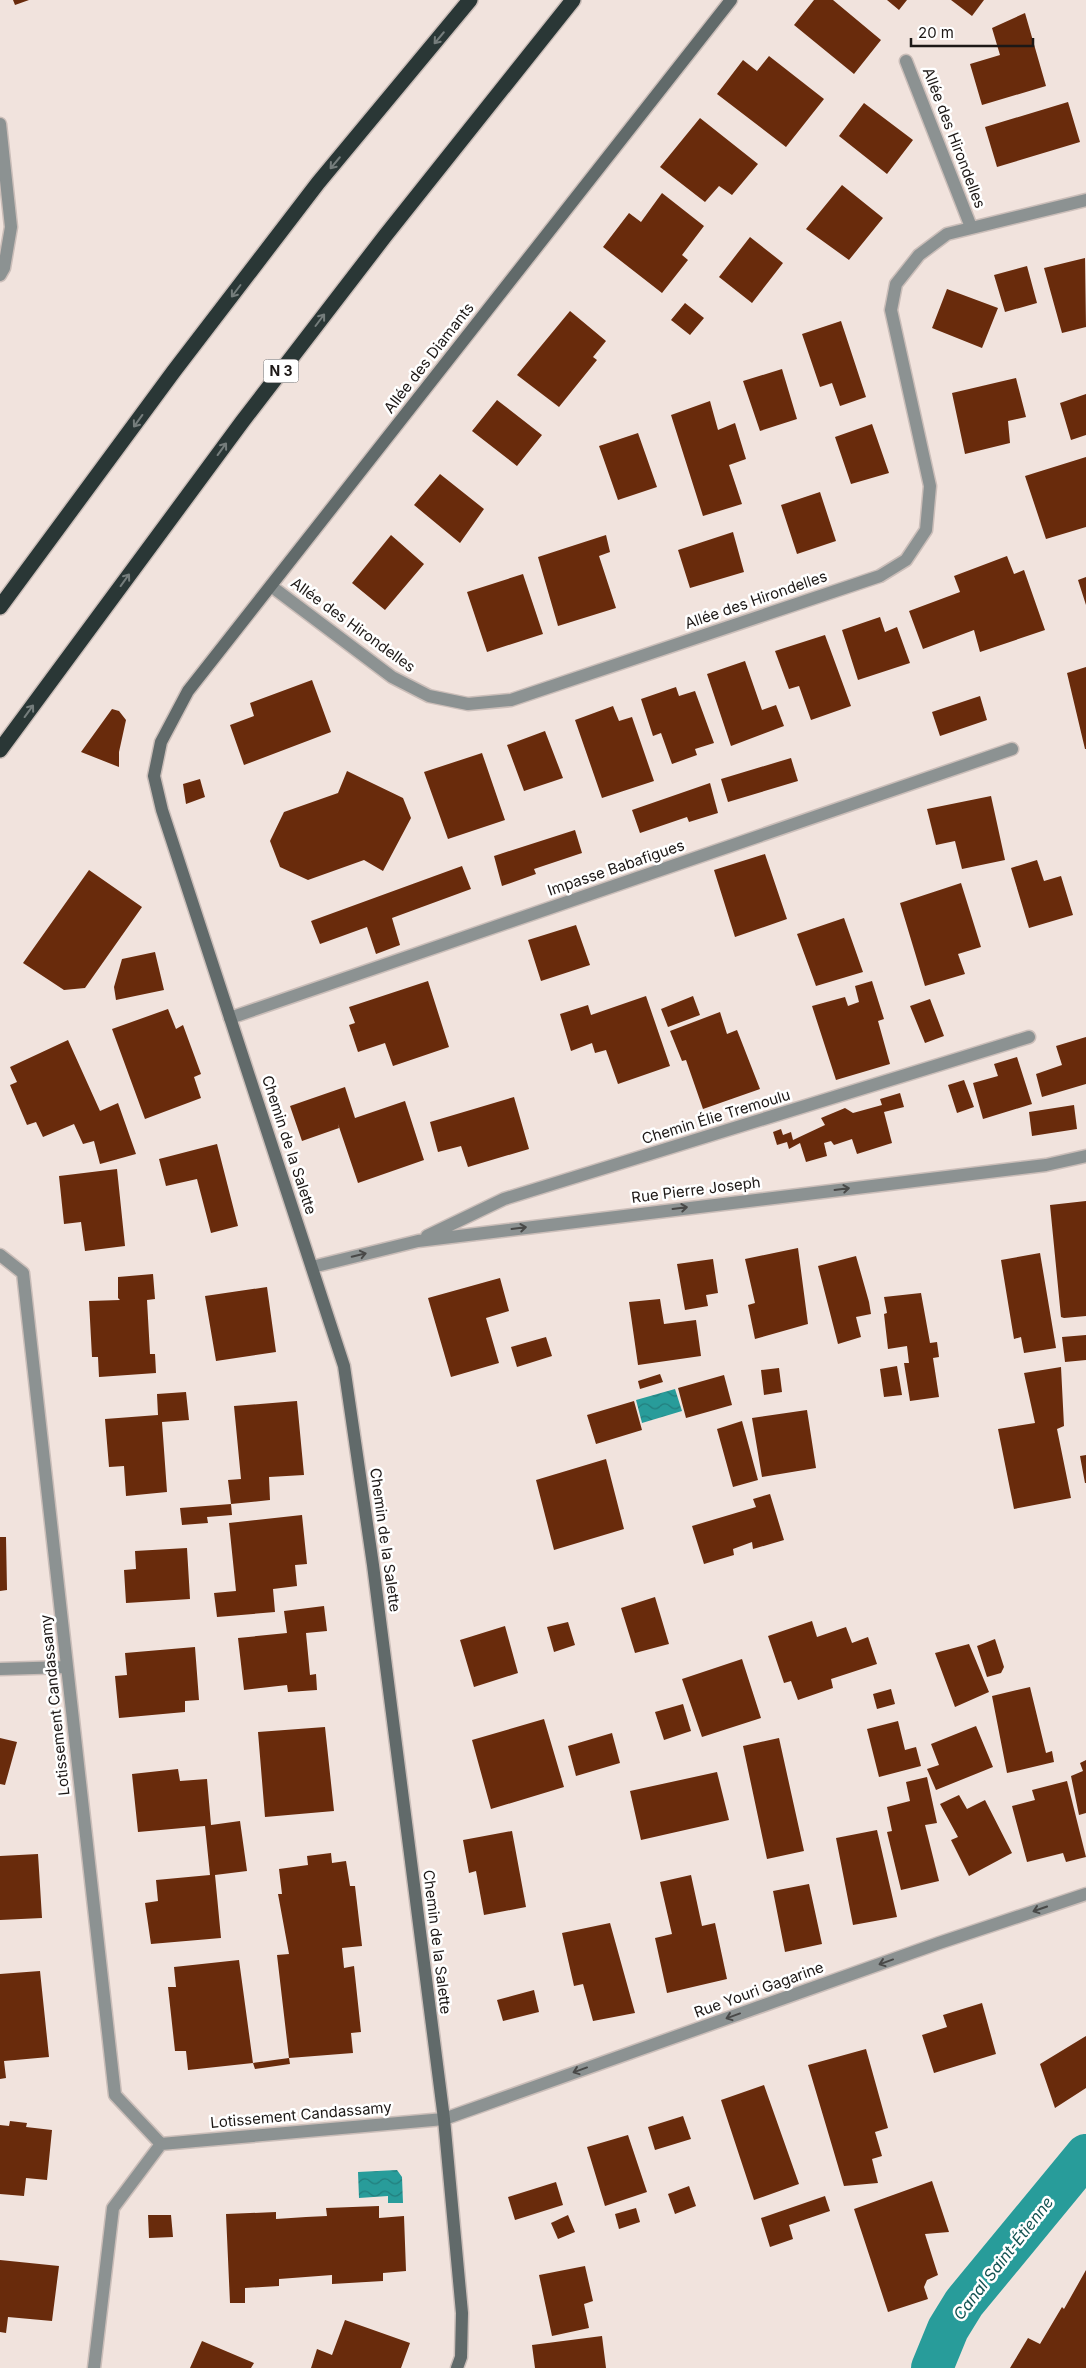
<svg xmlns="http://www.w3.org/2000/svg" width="1086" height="2368" viewBox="0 0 1086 2368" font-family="Inter,sans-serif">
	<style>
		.water { fill: url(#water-waves) }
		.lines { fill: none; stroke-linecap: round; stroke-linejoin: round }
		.canal { stroke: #289c9a; stroke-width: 42 }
		.building { fill: #692b0c }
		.street-casing { stroke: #cbbeb9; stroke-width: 15 }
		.secondary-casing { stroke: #cbbeb9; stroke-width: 15 }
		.highway-casing { stroke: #cbbeb9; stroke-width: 18 }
		.street { stroke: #8c9292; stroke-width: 12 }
		.secondary { stroke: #616a6a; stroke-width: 12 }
		.highway { stroke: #2a3736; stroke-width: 15 }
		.oneway { stroke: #757d7c }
		.oneway2 { stroke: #494948 }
		.labels { text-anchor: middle; stroke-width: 5; stroke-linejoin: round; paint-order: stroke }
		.shield { fill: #fff; stroke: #615d5c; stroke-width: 1 }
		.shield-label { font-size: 14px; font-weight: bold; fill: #1d1816 }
		.street-label { font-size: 15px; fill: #1d1816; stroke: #fff }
		.water-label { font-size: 16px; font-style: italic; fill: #135251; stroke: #fff }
	</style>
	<defs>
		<pattern id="water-waves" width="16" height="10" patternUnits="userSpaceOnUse" patternTransform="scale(1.25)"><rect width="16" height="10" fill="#289c9a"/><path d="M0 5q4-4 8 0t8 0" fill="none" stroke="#227e7d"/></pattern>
	</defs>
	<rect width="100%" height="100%" fill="#f1e3dd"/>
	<path class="water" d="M675 1389 682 1411 642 1423 636 1400Z
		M397 2170 402 2177 403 2203H388V2196L359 2198 358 2172Z"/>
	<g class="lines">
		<path class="canal" d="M932 2368 948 2329 964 2303 1086 2155"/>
	</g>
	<path class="building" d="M13 0H29L15 5Z
		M814 0H833L881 40 854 74 794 25Z
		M887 0H907L899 10Z
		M951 0H984L972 16Z
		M1025 13 1046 86 982 105 970 64 1000 55 992 28Z
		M769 56 824 99 786 147 717 94 743 60 757 71Z
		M1068 102 1080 142 997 167 985 127Z
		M864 103 913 140 887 174 839 136Z
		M700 118 758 164 732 195 719 186 705 202 660 167Z
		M842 185 883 218 849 260 806 229Z
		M662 193 704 226 682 255 688 260 662 293 603 247 629 213 641 222Z
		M750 237 783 263 752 303 719 277Z
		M1085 258 1086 327 1062 333 1044 268Z
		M1027 266 1037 303 1005 312 994 275Z
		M947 289 998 308 982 348 932 328Z
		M685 303 704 318 690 335 671 320Z
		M570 311 606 341 593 357 597 360 559 407 517 375Z
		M841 321 866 397 840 406 832 383 820 387 802 334Z
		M782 369 797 419 760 431 743 381Z
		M1016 378 1026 417 1008 421 1010 443 965 454 952 393Z
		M1086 394V435L1071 440 1060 403Z
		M497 400 542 435 517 466 472 431Z
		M710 401 718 430 735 423 746 459 729 465 742 504 703 516 671 415Z
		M872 424 889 473 851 484 835 437Z
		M638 433 657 487 618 500 599 446Z
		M1086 457V527L1046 539 1025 476Z
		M440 474 484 509 460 543 414 505Z
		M820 492 836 541 797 554 781 505Z
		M733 532 744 572 690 588 678 550Z
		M391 535 424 564 385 610 352 583Z
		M606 535 610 552 599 556 616 608 558 626 538 557Z
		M1007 556 1014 574 1024 570 1045 630 980 652 974 630 923 649 909 611 960 592 954 576Z
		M523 574 543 634 487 652 467 592Z
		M1086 577V605L1078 580Z
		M880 617 885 632 897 627 910 663 858 680 842 630Z
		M825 635 851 706 811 720 799 686 789 689 775 651Z
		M745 661 762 710 776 705 784 726 731 746 707 674Z
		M1086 667V749H1085L1067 673Z
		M312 680 331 732 244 765 230 725 254 716 250 703Z
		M676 687 679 696 695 691 714 743 695 749 697 755 672 764 661 733 653 736 641 699Z
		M980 696 987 720 940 736 932 712Z
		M613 706 619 721 632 717 654 781 602 798 575 720Z
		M112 709 119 711 126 720 119 752V767L81 752Z
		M545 731 563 778 524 791 507 745Z
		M482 753 505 820 448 839 424 772Z
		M791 758 798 781 728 802 721 779Z
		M347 771 403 798 411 818 383 871 364 860 308 880 280 867 270 841 284 812 338 793Z
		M200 779 205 797 186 804 183 784Z
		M710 783 718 813 689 822 687 817 640 833 632 810Z
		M991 796 1005 860 962 869 955 841 936 845 927 809Z
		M575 830 582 853 534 869 536 874 502 886 494 856Z
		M765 854 787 919 735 937 714 870Z
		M1037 860 1044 881 1061 876 1073 915 1029 928 1011 868Z
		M462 866 471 889 392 918 400 945 376 954 367 927 320 944 311 921Z
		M89 870 142 907 85 988 64 990 23 963Z
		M961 883 981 947 958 954 965 974 925 986 900 903Z
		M844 918 863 972 816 986 797 934Z
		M576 925 590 965 541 981 528 940Z
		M155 952 164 990 116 1000 114 987 122 959Z
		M428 981 449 1047 393 1066 385 1043 358 1052 349 1025 355 1023 349 1007Z
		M872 981 884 1019 878 1021 890 1064 836 1080 812 1006 845 997 848 1006 859 1002 855 986Z
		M646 996 670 1066 618 1084 606 1050 595 1053 592 1043 571 1051 560 1014 588 1005 591 1015Z
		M693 996 700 1015 668 1027 661 1009Z
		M930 999 944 1036 925 1043 910 1006Z
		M168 1009 176 1029 183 1025 201 1074 194 1077 201 1098 145 1119 112 1029Z
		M720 1012 727 1034 737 1030 760 1089 703 1109 686 1060 682 1061 670 1031Z
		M1086 1037V1084L1042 1097 1036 1074 1062 1065 1056 1046Z
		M68 1040 100 1111 118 1103 136 1154 100 1164 94 1141 83 1144 74 1124 43 1137 36 1122 27 1125 10 1085 17 1082 10 1067Z
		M1017 1057 1032 1104 983 1119 973 1083 998 1076 994 1064Z
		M964 1080 974 1107 957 1113 948 1085Z
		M345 1087 355 1118 405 1101 424 1160 358 1183 338 1124 339 1128 302 1141 290 1106Z
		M900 1093 904 1107 884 1112 892 1143 857 1154 852 1139 834 1145 831 1141 824 1143 827 1156 806 1162 800 1143 789 1149 787 1142 777 1145 773 1132 781 1129 783 1135 791 1132 793 1140 825 1125 821 1118 845 1108 853 1113 882 1105 880 1099Z
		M514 1097 529 1149 468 1167 461 1146 438 1152 430 1122Z
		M1074 1105 1077 1129 1032 1136 1029 1112Z
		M217 1144 238 1226 211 1233 197 1179 166 1186 159 1159Z
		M117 1169 125 1246 85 1251 81 1222 64 1224 59 1176Z
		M1086 1201V1316L1064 1318 1061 1317 1050 1205Z
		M798 1248 808 1324 755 1339 748 1305 755 1303 745 1259Z
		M1040 1253 1056 1348 1024 1353 1021 1337 1014 1339 1001 1260Z
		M856 1256 869 1302 871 1314 856 1317 861 1337 838 1344 818 1266Z
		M713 1259 718 1293 706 1295 708 1306 685 1310 677 1264Z
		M153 1274 155 1299 147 1300 150 1354H155L156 1373 99 1377 98 1357H92L89 1301 120 1300 118 1298V1277Z
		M500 1278 509 1311 486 1318 499 1363 451 1377 428 1298Z
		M267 1287 276 1352 216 1361 205 1296Z
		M921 1293 930 1343 937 1342 939 1357 933 1358 939 1397 910 1401 904 1363H909L907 1346 888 1349 884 1314 887 1313 884 1297Z
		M660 1299 664 1324 696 1320 701 1356 638 1365 629 1302Z
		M1086 1335V1360L1065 1362 1062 1337Z
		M546 1337 552 1356 517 1367 511 1347Z
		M897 1366 902 1395 884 1397 880 1369Z
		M1061 1367 1064 1426 1057 1429 1071 1498 1014 1509 998 1429 1035 1423 1024 1373Z
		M779 1368 782 1392 764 1395 761 1370Z
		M660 1374 663 1382 640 1389 638 1381Z
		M724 1375 732 1405 686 1418 678 1388Z
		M186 1392 189 1420 162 1422 167 1492 126 1496 124 1466 109 1467 105 1419 158 1415 157 1394Z
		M297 1401 304 1475 269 1477 270 1500 231 1504 228 1480 241 1479 234 1406Z
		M634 1401 642 1430 596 1444 587 1415Z
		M807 1410 816 1468 762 1477 752 1418Z
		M742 1421 758 1480 733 1487 717 1429Z
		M1086 1455V1483H1085L1080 1456Z
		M606 1459 624 1529 554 1550 536 1480Z
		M770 1494 784 1540 753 1549 752 1542 733 1549 734 1555 704 1564 692 1526 756 1507 753 1499Z
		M231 1504 232 1515 207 1517 208 1523 182 1525 180 1508Z
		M302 1515 307 1564 295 1565 297 1586 273 1589 275 1612 217 1617 214 1593 236 1591 229 1523Z
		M0 1537H6L7 1590 0 1591Z
		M187 1548 190 1599 126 1603 124 1570 136 1569 135 1551Z
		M655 1597 669 1644 635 1653 621 1608Z
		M324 1606 327 1631 306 1633 310 1675 316 1674 317 1690 288 1692 287 1685 244 1690 238 1638 287 1633 284 1611Z
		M812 1621 817 1637 846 1627 852 1643 868 1637 877 1664 831 1679 833 1688 798 1700 791 1681 784 1683 768 1636Z
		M568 1622 575 1645 554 1652 547 1627Z
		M505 1626 518 1673 474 1687 460 1640Z
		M995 1639 1004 1667 1001 1673 987 1677 977 1646Z
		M969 1644 989 1692 955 1707 935 1653Z
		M195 1647 199 1700 185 1701V1712L119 1718 115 1676 127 1675 125 1653Z
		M742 1659 761 1718 702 1737 682 1679Z
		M1030 1687 1046 1753 1052 1751 1054 1762 1007 1773 992 1696Z
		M891 1689 895 1704 877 1709 873 1694Z
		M683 1704 691 1731 664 1740 655 1712Z
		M544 1719 564 1787 491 1809 472 1740Z
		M898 1721 905 1750 916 1747 921 1766 879 1777 867 1729Z
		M976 1726 993 1767 936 1790 927 1769 939 1765 931 1744Z
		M325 1727 334 1811 265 1817 258 1732Z
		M612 1733 620 1763 576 1776 568 1746Z
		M0 1738 17 1742 5 1785 0 1784Z
		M779 1738 804 1851 767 1859 743 1746Z
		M1086 1760V1813L1079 1815 1071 1776 1083 1771 1080 1763Z
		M178 1769 180 1781 207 1779 211 1825 240 1821 247 1871 215 1875 221 1938 151 1944 145 1903 158 1901 156 1880 210 1875 205 1826 138 1832 132 1774Z
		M717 1772 729 1820 641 1840 630 1791Z
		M927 1777 937 1823 925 1825 939 1881 901 1890 887 1832 892 1831 887 1807 910 1801 906 1782Z
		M1067 1781 1086 1857 1066 1862 1063 1853 1027 1862 1012 1806 1035 1800 1032 1790Z
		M959 1795 967 1809 985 1800 1012 1853 969 1876 951 1840 958 1837 940 1804Z
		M877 1830 897 1917 853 1925 836 1838Z
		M512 1831 526 1907 484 1915 476 1871 469 1873 463 1840Z
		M331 1853 332 1863 346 1861 350 1886H355L362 1946 342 1948 344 1968 354 1966 361 2032 351 2033 353 2053 289 2058 277 1955 289 1954 278 1894H282L279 1869 308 1865 307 1856Z
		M38 1854 42 1918 0 1920V1856Z
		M691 1875 702 1926 715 1923 727 1979 667 1993 655 1938 672 1934 660 1882Z
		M809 1884 822 1944 785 1952 773 1891Z
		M610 1923 635 2013 593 2021 583 1984 574 1986 562 1933Z
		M239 1960 253 2063 188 2070 186 2051H175L168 1987H176L174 1967Z
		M40 1971 49 2057 4 2061 6 2078 0 2079V1974Z
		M534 1990 539 2012 503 2021 497 2000Z
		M982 2003 996 2054 934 2073 922 2035 947 2027 943 2015Z
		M1086 2036V2088L1055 2108 1040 2064Z
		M866 2049 888 2128 875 2132 882 2156 872 2159 878 2183 844 2186 808 2065Z
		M289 2058 290 2064 255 2069 253 2063Z
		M764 2085 799 2184 754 2200 721 2100Z
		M683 2116 691 2139 655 2150 648 2127Z
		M10 2121 27 2123 26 2127 52 2130 47 2180 26 2178 24 2196 0 2194V2125L9 2126Z
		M628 2135 647 2192 605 2206 587 2147Z
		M932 2181 949 2232 925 2234 938 2275 927 2280 924 2287 928 2299 888 2312 854 2209Z
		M556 2182 563 2205 515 2220 508 2197Z
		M689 2186 696 2206 675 2214 668 2194Z
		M825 2196 830 2211 789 2225 793 2239 770 2247 761 2218Z
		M379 2206V2218L404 2216 406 2271 383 2273V2281L332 2284V2275L279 2279V2286L245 2288V2303H230L226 2214 276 2212V2219L306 2217 327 2216 326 2208Z
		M636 2208 640 2222 619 2229 615 2214Z
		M148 2215H171L173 2237 149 2238Z
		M568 2215 575 2232 558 2239 551 2223Z
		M0 2260 59 2266 52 2321 8 2317 6 2333 0 2332Z
		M585 2266 593 2301 584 2304 589 2328 552 2336 539 2275Z
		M1086 2270V2368H1010L1028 2338 1040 2344 1062 2307 1064 2309Z
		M345 2320 410 2343 401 2368H311L317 2349 332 2355Z
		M602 2336 606 2368H535L532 2345Z
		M202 2341 254 2363 251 2368H190Z"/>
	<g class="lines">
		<defs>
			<path id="street" d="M906 61 971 227
				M0 124 11 227 4 268 0 275
				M271 586 392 677 429 696 468 704 511 700 880 576 906 560 926 530 930 486 891 310 896 284 919 255 947 234 1086 200
				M230 1018 1012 749
				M427 1236 504 1199 1029 1037
				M0 1255 23 1273 115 2095 161 2144 113 2208 94 2368
				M312 1267 418 1241 1046 1165 1086 1156
				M0 1669 67 1667
				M161 2144 444 2119 939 1943 1086 1894"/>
			<path id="secondary" d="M457 2368 461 2357 462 2313 444 2119 373 1565 344 1366 162 810 154 776 161 742 188 691 731 0"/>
			<path id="highway" d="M0 607 174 371 318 183 470 0
				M0 750 242 422 385 236 573 0"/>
		</defs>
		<use href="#street" class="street-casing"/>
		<use href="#secondary" class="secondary-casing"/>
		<use href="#highway" class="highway-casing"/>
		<use href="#street" class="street"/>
		<use href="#secondary" class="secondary"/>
		<use href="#highway" class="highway"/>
	</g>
	<defs><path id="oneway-shaft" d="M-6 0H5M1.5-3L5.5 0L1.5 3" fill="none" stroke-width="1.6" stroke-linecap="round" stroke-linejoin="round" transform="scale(1.25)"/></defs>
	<g class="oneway">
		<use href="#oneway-shaft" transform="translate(439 38) rotate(130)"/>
		<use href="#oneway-shaft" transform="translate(335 163) rotate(130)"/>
		<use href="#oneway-shaft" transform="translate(236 291) rotate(127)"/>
		<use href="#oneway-shaft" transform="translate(320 320) rotate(-53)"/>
		<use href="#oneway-shaft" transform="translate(138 421) rotate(126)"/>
		<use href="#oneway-shaft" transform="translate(222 449) rotate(-54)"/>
		<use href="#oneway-shaft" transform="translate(125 580) rotate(-54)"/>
		<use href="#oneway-shaft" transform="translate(29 711) rotate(-54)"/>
	</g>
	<g class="oneway2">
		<use href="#oneway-shaft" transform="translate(842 1189) rotate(-7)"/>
		<use href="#oneway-shaft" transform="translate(680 1208) rotate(-7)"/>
		<use href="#oneway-shaft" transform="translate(519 1228) rotate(-7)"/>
		<use href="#oneway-shaft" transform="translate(359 1255) rotate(-14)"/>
		<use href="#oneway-shaft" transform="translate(1040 1909) rotate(161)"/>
		<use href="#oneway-shaft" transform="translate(886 1962) rotate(160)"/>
		<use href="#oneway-shaft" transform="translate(733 2016) rotate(160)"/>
		<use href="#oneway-shaft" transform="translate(580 2070) rotate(160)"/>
	</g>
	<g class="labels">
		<rect class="shield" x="263.5" y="359.5" width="35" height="23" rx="4"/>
		<g class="shield-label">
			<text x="281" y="376">N 3</text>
		</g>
		<g class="street-label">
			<text transform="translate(954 138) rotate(69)" y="5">Allée des Hirondelles</text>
			<text transform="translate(429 358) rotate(-52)" y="5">Allée des Diamants</text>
			<text transform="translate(756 600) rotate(-19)" y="5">Allée des Hirondelles</text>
			<text transform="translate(353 625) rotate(36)" y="5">Allée des Hirondelles</text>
			<text transform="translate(616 868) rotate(-19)" y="5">Impasse Babafigues</text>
			<text transform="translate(716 1117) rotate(-17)" y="5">Chemin Élie Tremoulu</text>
			<text transform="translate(289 1145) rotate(72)" y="5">Chemin de la Salette</text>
			<text transform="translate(696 1190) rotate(-7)" y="5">Rue Pierre Joseph</text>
			<text transform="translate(385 1540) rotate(82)" y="5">Chemin de la Salette</text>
			<text transform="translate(55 1705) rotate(-96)" y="5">Lotissement Candassamy</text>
			<text transform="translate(437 1942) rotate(83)" y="5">Chemin de la Salette</text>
			<text transform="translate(759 1990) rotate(-20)" y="5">Rue Youri Gagarine</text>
			<text transform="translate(301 2115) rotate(-5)" y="5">Lotissement Candassamy</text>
		</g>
		<g class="water-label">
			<text transform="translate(1003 2258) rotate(-52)" y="6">Canal Saint-Étienne</text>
		</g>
	</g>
	<path d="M911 38v8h122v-8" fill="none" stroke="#1d1816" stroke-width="2.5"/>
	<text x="918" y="38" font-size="15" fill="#1d1816" stroke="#ffffff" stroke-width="4" paint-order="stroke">20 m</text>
</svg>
